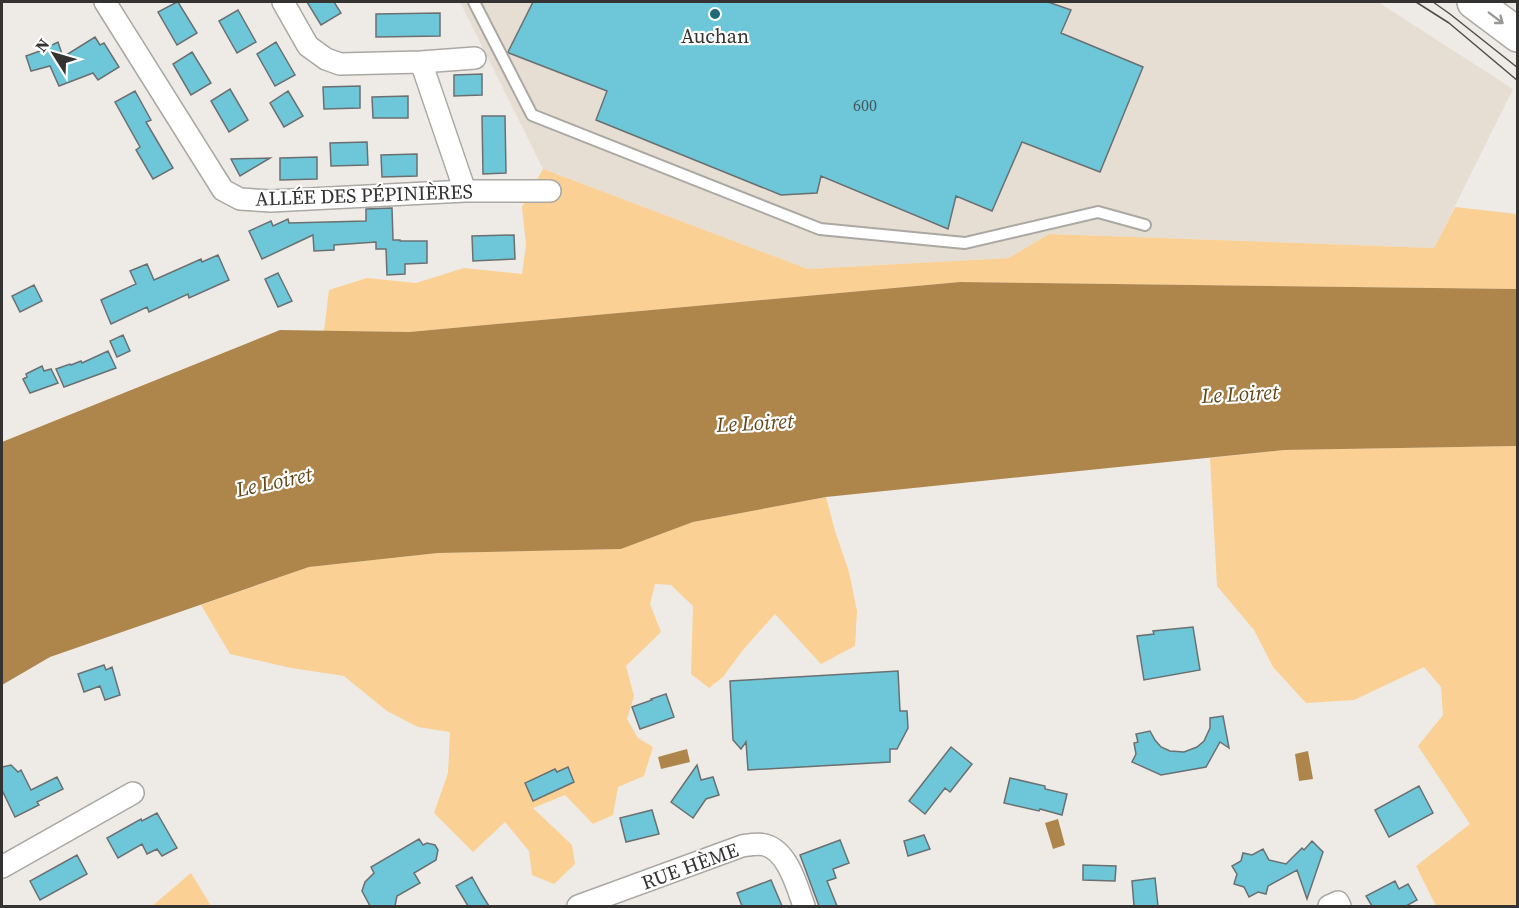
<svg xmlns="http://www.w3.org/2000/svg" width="1519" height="908" viewBox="0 0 1519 908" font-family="'Source Serif 4',serif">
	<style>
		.built { fill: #e6ded3 }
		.green { fill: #fad094 }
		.water { fill: #ae864c }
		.building { fill: #6dc7d9; stroke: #6a7071; stroke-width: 1.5 }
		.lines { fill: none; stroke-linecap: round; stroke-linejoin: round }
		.lane-casing { stroke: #aba8a3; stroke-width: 14 }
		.street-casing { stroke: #aba8a3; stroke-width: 24 }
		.primary-casing { stroke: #aba8a3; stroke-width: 36 }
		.lane { stroke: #fff; stroke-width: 10 }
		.street { stroke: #fff; stroke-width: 21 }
		.primary { stroke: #fff; stroke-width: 33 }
		.tram { stroke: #4f4d4b; stroke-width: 1.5 }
		.oneway { stroke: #9a9998 }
		.poi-dot { fill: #216976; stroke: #fff; stroke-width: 2 }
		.labels { text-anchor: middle; stroke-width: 4.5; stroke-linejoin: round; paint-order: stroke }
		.number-label { font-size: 16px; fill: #43585c }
		.poi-label { font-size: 20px; fill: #353332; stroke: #fff }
		.street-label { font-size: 20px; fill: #353332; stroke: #fff }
		.water-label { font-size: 21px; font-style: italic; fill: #63471a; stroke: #fff }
	</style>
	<rect width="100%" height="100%" fill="#eeebe6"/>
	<path class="built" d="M460 2H1378L1513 89 1434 248 1049 234 1009 258 808 269 543 169Z"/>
	<path class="green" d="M543 169 808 269 1009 258 1049 234 1434 248 1455 207 1517 214V289L960 282 409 332 324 331 329 290 367 278 416 283 464 268 522 274 526 245 522 207Z
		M1517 446V906H1436L1416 866 1470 824 1418 746 1443 715 1441 687 1424 667 1354 700 1306 703 1273 667 1254 630 1217 586 1210 458 1284 450Z
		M826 497 835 531 849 572 857 611 855 646 821 664 775 614 742 651 723 677 709 688 691 674 693 606 671 585 655 584 650 604 661 632 626 666 634 696 627 719 638 738 653 747 644 776 618 787 613 815 593 824 565 795 533 808 572 845 575 864 554 884 532 875 529 851 505 822 473 852 434 813 448 773 450 732 418 727 387 711 344 676 291 668 230 654 201 605 309 567 438 553 621 549 693 522Z
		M191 873 211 906H152Z"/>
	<path class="water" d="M960 282 1517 289V446L1284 450 826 497 693 522 621 549 438 553 309 567 50 657 2 685V442L280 330 409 332Z
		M687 749 690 762 661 769 658 757Z
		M1308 751 1313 779 1299 781 1295 754Z
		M1058 819 1065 845 1053 849 1045 823Z"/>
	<path class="building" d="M177 2H178L197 33 177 45 158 12Z
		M307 2H334L341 13 321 25Z
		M533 2H1048L1071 10 1061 33 1143 67 1100 172 1022 142 992 211 956 196 948 229 821 176 817 193 781 195 596 120 607 91 509 53 508 52Z
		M238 10 256 42 237 53 219 21Z
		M440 13V36L376 37V14Z
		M95 37 100 45 104 43 119 67 98 80 93 73 59 86 50 66 31 71 26 56 40 51 58 42 63 57Z
		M276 42 295 75 275 86 257 54Z
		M192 52 211 83 191 95 173 64Z
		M482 74V95L454 96V75Z
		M360 86V108L324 109 323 87Z
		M230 89 248 120 229 132 211 101Z
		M135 91 151 120 146 122 173 168 153 179 136 150 140 147 115 102Z
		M288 91 303 116 284 127 270 103Z
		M408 96V118H373L372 97Z
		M482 116H505L506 173 483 174Z
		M367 142 368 165 331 166 330 143Z
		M417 154V176L382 177 381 155Z
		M317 157V179L280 180V158Z
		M270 158 240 176 231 159Z
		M392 208 393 240H400V241H427V263L405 264V274L387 275 386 249H376V242L334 245V250L314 251 313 235 262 259 249 231 271 221 273 226 288 219 289 223 366 221V209Z
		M514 235 515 259 473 261 472 236Z
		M218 255 229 280 189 298 188 294 149 312 147 307 111 324 101 300 136 284 130 271 147 264 154 280 201 259 202 262Z
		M278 273 292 301 278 307 265 279Z
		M34 285 42 301 20 312 12 296Z
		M123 335 130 351 117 357 110 341Z
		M108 351 116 368 64 387 56 369 70 364 71 365 81 361 82 363Z
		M42 366 44 371 51 369 58 383 30 393 23 379 27 377 26 374Z
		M1193 627 1200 670 1144 680 1137 636 1154 634 1153 631Z
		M104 665 106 670 112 667 120 695 105 700 100 686 84 692 78 674Z
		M898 671 900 711H907L908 728 897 749H890V762L748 770 746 742 741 749 733 740 730 681Z
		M666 694 674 717 640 729 632 707 652 700 651 699Z
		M1223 716 1229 748 1220 742 1206 767 1161 775 1132 762 1136 754 1134 743 1138 742 1136 734 1150 731 1155 740 1161 747 1170 751 1184 752 1197 747 1204 741 1210 728V718Z
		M951 747 972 764 950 792 945 788 925 814 909 801Z
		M11 765 18 772 21 770 31 790 57 777 63 789 37 802 39 805 15 817 2 790V767Z
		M697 765 701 780 713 777 719 795 706 799 693 818 671 802Z
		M568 767 574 782 533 801 525 783 555 769 557 772Z
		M1010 778 1045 786V789L1067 794 1062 815 1040 809 1039 811 1004 803Z
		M1419 786 1433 813 1389 837 1375 810Z
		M652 810 659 834 626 842 620 818Z
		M157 813 177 848 162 856 157 849 147 854 142 844 118 858 107 838 141 819 142 821Z
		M924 835 930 849 908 856 904 841Z
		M419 839 423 845 427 843 435 845 438 850 436 860 414 873 420 883 397 896 395 906H370L362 891 365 882 374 873 371 867Z
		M840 840 849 863 833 869 836 878 827 881 837 906H819L800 855Z
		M1312 841 1323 852 1307 899 1297 870 1268 886 1266 894 1258 892 1249 897 1244 887 1234 884 1237 874 1232 866 1241 861 1243 853 1252 855 1263 849 1269 860 1286 864 1302 848 1304 850Z
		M77 855 87 874 40 900 30 881Z
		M1083 865 1116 866 1115 881 1083 880Z
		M472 877 482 895 489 906H468L456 886Z
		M1155 878 1158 906H1134L1132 881Z
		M771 880 782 906H742L737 893Z
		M1395 881 1399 889 1408 884 1417 900 1406 906H1372L1366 896Z"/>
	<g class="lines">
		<defs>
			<path id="lane" d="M474 2 532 115 820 229 965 243 1098 212 1145 225"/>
			<path id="street" d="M105 2 223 190 240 199 271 201 465 191H550
				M283 2 308 46 326 59 340 64 421 62 465 191
				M421 62 475 58
				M2 867 133 793
				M578 906 742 846C749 845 758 843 765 845 788 851 797 887 804 906
				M1329 906 1338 902 1340 906"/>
			<path id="primary" d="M1474 2 1518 35"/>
		</defs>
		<use href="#lane" class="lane-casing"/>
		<use href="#street" class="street-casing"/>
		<use href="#primary" class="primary-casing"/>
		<use href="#lane" class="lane"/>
		<use href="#street" class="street"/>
		<use href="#primary" class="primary"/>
		<path class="tram" d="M1416 2 1449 23 1518 81
			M1433 2 1450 14 1518 68"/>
	</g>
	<defs><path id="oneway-shaft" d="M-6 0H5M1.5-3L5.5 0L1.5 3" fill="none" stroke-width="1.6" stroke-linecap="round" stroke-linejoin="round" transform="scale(1.5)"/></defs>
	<use class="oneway" href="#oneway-shaft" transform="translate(1496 18) rotate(37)"/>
	<circle class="poi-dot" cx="715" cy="14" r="6"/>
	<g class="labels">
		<g class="number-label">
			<text x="865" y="111">600</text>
		</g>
		<g class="poi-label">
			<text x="715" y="43">Auchan</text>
		</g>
		<g class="street-label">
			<text transform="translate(364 195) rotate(-2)" y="7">ALLÉE DES PÉPINIÈRES</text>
			<text transform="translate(690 866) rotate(-20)" y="7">RUE HÈME</text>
		</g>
		<g class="water-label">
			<text transform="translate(1240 394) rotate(-3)" y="7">Le Loiret</text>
			<text transform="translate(755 423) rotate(-3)" y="7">Le Loiret</text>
			<text transform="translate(274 482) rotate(-12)" y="7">Le Loiret</text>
		</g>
	</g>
	<rect width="1519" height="908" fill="none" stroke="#353332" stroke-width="6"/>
	<g transform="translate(54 54) rotate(307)" stroke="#ffffff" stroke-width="4.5" paint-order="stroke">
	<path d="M0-4.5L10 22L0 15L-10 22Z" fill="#353332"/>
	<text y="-9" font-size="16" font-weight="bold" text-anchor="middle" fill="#353332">N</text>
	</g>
</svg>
